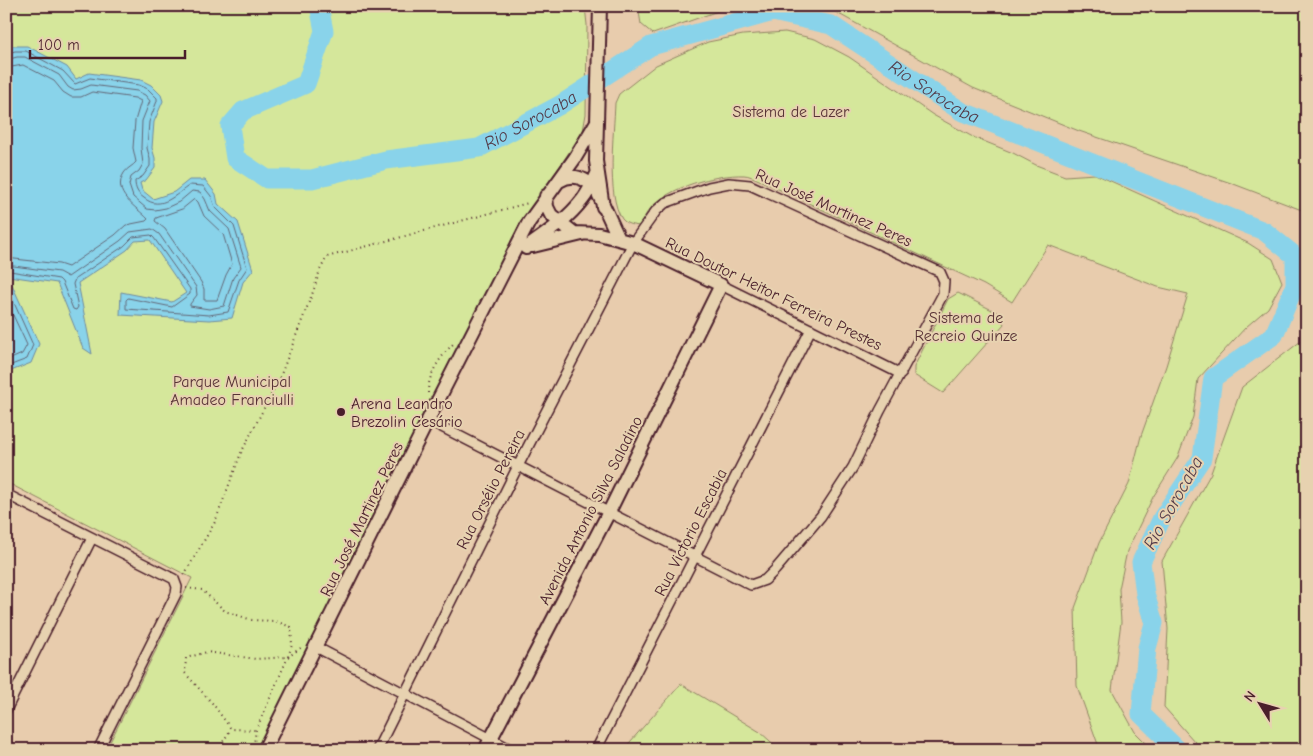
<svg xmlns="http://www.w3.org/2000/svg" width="1313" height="756" viewBox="0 0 1313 756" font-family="'Comic Neue',sans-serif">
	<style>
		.green { fill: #d5e79b; stroke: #908363 }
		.water { fill: #89d3ea; stroke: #708b9e }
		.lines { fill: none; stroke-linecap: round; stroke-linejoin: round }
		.shore { stroke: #636777; stroke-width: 1 }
		.river { stroke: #89d3ea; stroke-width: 19 }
		.minor-casing { stroke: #4a1f2b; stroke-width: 12 }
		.secondary-casing { stroke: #4a1f2b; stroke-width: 16 }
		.path { stroke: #4a1f2b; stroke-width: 2; stroke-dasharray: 1 4; stroke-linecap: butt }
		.minor { stroke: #e7d2b0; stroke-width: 9 }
		.secondary { stroke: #e7d2b0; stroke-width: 12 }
		.poi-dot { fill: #4a1f2b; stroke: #e7d2b0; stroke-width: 2 }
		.labels { text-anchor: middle; stroke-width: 4; stroke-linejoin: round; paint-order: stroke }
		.park-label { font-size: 16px; fill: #583336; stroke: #e7d2b0 }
		.street-label { font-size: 16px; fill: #4a1f2b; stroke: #e7d2b0 }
		.poi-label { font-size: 16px; fill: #4a1f2b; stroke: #e7d2b0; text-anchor: start }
		.water-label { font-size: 18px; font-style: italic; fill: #533a48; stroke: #e7d2b0 }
	</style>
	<rect width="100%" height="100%" fill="#e8ccad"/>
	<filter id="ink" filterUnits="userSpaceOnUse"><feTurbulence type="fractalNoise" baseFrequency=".02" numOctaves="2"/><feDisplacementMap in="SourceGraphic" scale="10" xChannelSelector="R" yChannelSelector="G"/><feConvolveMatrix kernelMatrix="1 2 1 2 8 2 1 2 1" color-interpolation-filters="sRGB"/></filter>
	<g filter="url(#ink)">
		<path class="green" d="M6 6H585L587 25 586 114 583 131 523 222 258 750H106L192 578 6 482Z
			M638 6H732L653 34 641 24Z
			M822 6H1307V212L1231 183 1079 131 973 88 828 8Z
			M785 32 815 39 849 57 933 115 971 136 1013 153 1036 165 1065 176 1095 174 1248 243 1273 259 1282 282 1268 308 1246 327 1198 379 1193 417 1178 457 1153 497 1127 551 1119 589 1121 622 1112 690 1135 732 1153 750H1100L1077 686 1075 608 1099 543 1129 484 1141 436 1166 366 1188 294 1158 287 1048 245 1012 302 984 285 759 180C754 178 749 175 744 175 716 174 668 187 650 209 646 213 643 220 640 226 633 225 627 225 622 219 606 195 614 133 615 103L619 94 656 65 708 42 743 35Z
			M958 293 998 313 1004 324 943 393 914 375V367L948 299Z
			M1307 331V750H1202L1164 707 1168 629 1162 561 1211 473 1242 387 1301 341Z
			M681 684 760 732 780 750H623Z"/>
		<path class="water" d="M13 46H27L67 67 76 79 89 73 141 80 151 85 161 95 163 101 154 122 152 148 155 158V168L146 180 140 183 142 190 153 199 174 192 189 180H205L216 194 218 204 238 222 253 270 243 282 232 318 209 320 120 315 121 292 172 302 186 293 150 240 135 241 127 250 78 283 92 354 83 348 57 283 8 276 39 344 31 363 6 373V50Z"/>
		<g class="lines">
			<path class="shore" d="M6 54 15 51H26L63 71 75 84 90 78 139 85 148 89 157 98V101L149 122 147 148 150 159V166L143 176 135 181C135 189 138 194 144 198 161 212 176 194 190 185L203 186 211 196 215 207 234 226 247 268 239 280 228 312 209 315 126 309V300L128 298 172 307 190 294V289L154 238 151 235 133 237 124 246 75 279 73 284 78 307 76 310 73 309 62 282 59 279 10 271 6 272
				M6 60 17 57H25L59 75 68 87 73 90 81 89 91 85 137 91 145 95 150 101 142 121 141 148 143 164 139 171 131 177 129 185 133 197 147 209 155 210 166 208 179 202 192 191 200 192 205 199 210 211 229 229 241 267 233 278 224 306 209 309 190 306V304L197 295 196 287 159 234 152 229 130 232 120 241 68 277 59 272 6 265
				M6 68 23 65 54 81 63 92 71 97H81L92 92 135 98 141 101 135 121 133 148 136 162C133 166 127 168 124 173 111 194 137 207 148 219L146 221 126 225 115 235 68 267 59 264 6 258
				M195 199 198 202 204 216 223 234 232 264 226 275 217 300H204V289L201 282 165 229 155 221 156 218 182 209Z
				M6 285 33 345 27 359 6 367
				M6 300 27 345 22 354 6 361"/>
			<path class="river" id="s1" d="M319 6 324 31 306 84 243 111 230 126 235 158 267 179H312L386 160 479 148 560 105 651 46 773 12 831 25 961 111 1264 231 1295 256V285L1274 335 1213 378 1202 458 1162 518 1141 562 1145 594 1154 623 1147 648 1141 714 1178 750"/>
			<defs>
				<path id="minor" d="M721 285 901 374
					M6 494 174 579 177 587 176 594 98 750
					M316 647 512 750
					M6 710 92 538
					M377 750 518 466 633 243 656 211 665 203 709 187 729 183 750 185 940 272 944 281 943 294 880 411 853 467 821 516 775 570 765 580 751 585 428 420
					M596 750 811 329"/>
				<path id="secondary" d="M600 6 596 161 603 207
					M559 181C573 173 584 177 596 189L619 239
					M533 246 582 234
					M526 248C547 233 568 219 583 199 589 191 593 182 597 174
					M264 750 428 420 529 222 575 158 596 123
					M485 750 609 512 721 285 633 243 599 234 574 233 551 215 547 207 546 196"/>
			</defs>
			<use href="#minor" class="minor-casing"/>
			<use href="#secondary" class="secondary-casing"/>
			<path class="path" d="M428 393C428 373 441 356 455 342
				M184 575 215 522 241 453 280 377 313 292 320 270 327 257 528 203
				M186 588 202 590 225 611 252 620 275 621 291 627 292 645 288 657 256 659 207 652 186 658 185 673 213 704 231 729 256 730
				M218 750 231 729
				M251 750 254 743 256 730 288 657 302 647"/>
			<use href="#minor" class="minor"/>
			<use href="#secondary" class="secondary"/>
		</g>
	</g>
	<circle class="poi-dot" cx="341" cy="412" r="5"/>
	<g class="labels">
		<g class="park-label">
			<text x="791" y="117">Sistema de Lazer</text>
			<text x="966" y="323">Sistema de<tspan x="966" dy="18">Recreio Quinze</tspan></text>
			<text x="232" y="387">Parque Municipal<tspan x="232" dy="18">Amadeo Franciulli</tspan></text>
		</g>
		<g class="street-label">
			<text transform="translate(834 207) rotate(24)" y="6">Rua José Martinez Peres</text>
			<text transform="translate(774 293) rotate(26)" y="6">Rua Doutor Heitor Ferreira Prestes</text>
			<text transform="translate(490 489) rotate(-63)" y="6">Rua Orsélio Pereira</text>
			<text transform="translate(590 510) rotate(-63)" y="6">Avenida Antonio Silva Saladino</text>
			<text transform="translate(361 519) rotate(-64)" y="6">Rua José Martinez Peres</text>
			<text transform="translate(690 532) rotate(-63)" y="6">Rua Victorio Escabia</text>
		</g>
		<g class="poi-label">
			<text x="351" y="409">Arena Leandro<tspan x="351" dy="18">Brezolin Cesário</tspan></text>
		</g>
		<g class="water-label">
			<text dy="6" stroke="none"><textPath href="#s1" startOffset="965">Rio Sorocaba</textPath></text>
			<text dy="6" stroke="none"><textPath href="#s1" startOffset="514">Rio Sorocaba</textPath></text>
			<text transform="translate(1173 503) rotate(-61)" y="6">Rio Sorocaba</text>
		</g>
	</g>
	<rect width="1313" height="756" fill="none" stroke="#e7d2b0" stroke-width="25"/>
	<rect x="12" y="12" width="1288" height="731" fill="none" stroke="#4a1f2b" stroke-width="2" filter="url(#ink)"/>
	<g transform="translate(1260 704) rotate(307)" stroke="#e7d2b0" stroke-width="4" paint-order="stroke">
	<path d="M0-4L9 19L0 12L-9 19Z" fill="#4a1f2b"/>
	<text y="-8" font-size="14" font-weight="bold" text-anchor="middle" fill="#4a1f2b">N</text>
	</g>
	<path d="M30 50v8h155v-8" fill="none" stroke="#4a1f2b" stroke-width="2.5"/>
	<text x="38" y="50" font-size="15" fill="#4a1f2b" stroke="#e7d2b0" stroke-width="4" paint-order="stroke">100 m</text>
</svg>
